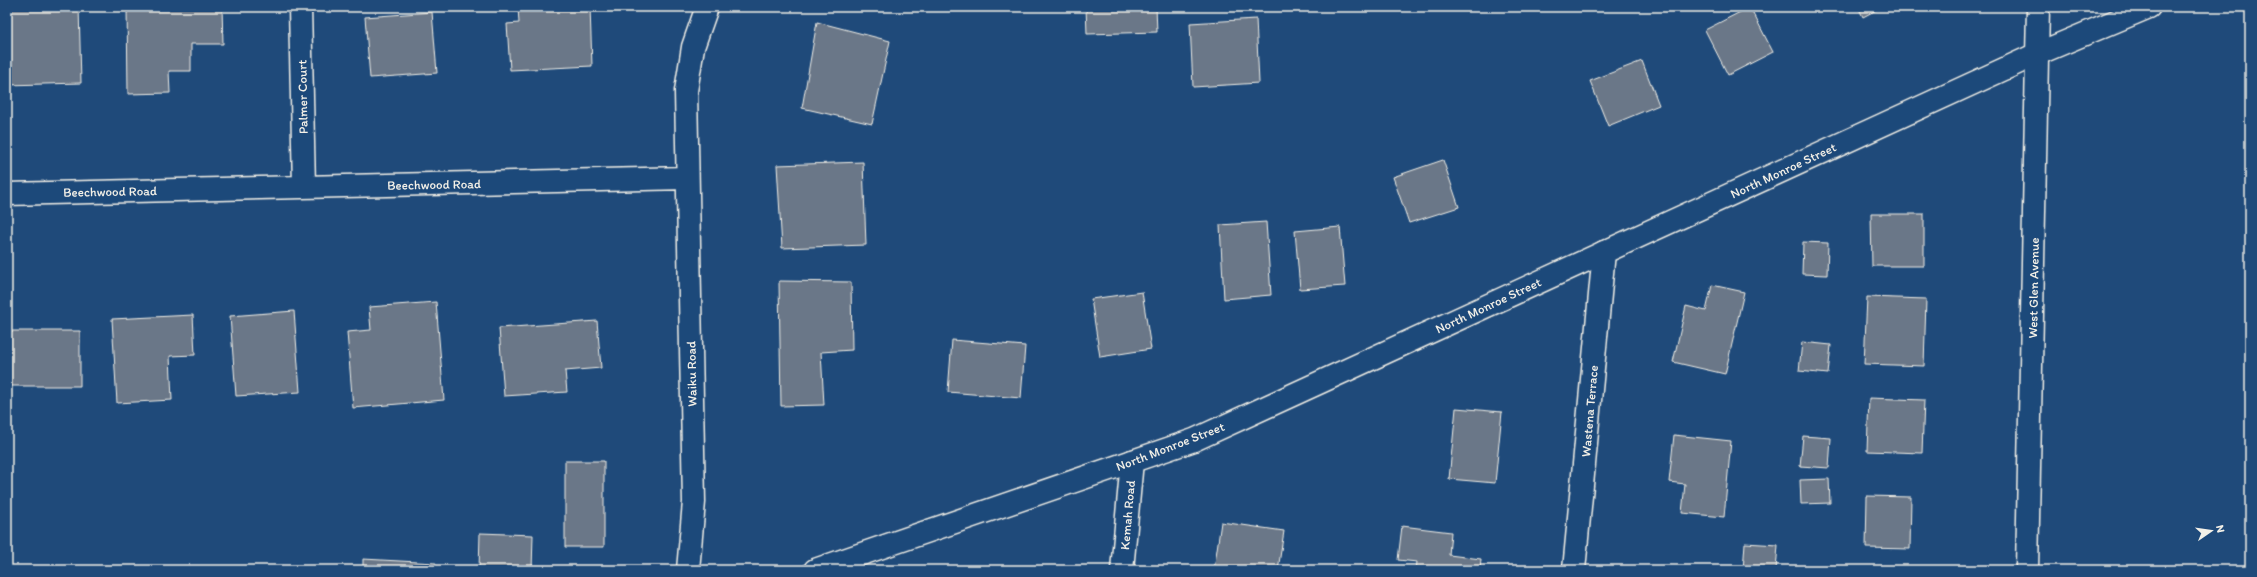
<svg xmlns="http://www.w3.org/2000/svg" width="2257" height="577" viewBox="0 0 2257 577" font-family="Itim,sans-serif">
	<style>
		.building { fill: #6a7788; stroke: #f4f1e8 }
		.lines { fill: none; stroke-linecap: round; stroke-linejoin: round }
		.minor-casing { stroke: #f4f1e8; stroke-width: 25 }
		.tertiary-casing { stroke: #f4f1e8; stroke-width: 25 }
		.secondary-casing { stroke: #f4f1e8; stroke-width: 25 }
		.minor { stroke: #1f4a7a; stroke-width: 22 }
		.tertiary { stroke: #1f4a7a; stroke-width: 22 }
		.secondary { stroke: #1f4a7a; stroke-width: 22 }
		.labels { text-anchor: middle; stroke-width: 3; stroke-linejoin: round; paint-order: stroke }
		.street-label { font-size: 13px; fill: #f4f1e8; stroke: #1f4a7a }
	</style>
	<rect width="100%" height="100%" fill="#1f4a7a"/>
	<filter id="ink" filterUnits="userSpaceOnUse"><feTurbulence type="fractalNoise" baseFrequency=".025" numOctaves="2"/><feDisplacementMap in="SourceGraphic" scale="8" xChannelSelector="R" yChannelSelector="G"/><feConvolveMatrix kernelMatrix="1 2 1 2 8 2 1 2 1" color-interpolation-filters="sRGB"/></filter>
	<g filter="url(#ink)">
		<path class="building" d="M7 7H79L81 83 7 85Z
			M127 7H222L223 44H191V71H169L170 93 128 94Z
			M518 7H590L592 66 510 70 507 24 519 23Z
			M1086 7H1156L1157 32 1087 34Z
			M1750 7 1773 52 1728 75 1705 30Z
			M1858 7H1882L1863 17Z
			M432 12 437 73 370 78 365 17Z
			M1256 19 1259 83 1193 87 1190 23Z
			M817 22 890 41 872 124 802 108Z
			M1642 61 1659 105 1608 126 1590 81Z
			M1443 160 1459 207 1409 223 1393 177Z
			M863 162 866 245 782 248 777 165Z
			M1871 214H1924V266H1872Z
			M1266 222 1271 295 1224 299 1220 225Z
			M1340 227 1345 286 1300 289 1295 231Z
			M1803 242 1828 243 1827 275 1802 274Z
			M779 281 851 282 852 350 821 352 824 405 781 406Z
			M1712 285 1744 292 1725 374 1673 362 1686 306 1706 311Z
			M1142 292 1151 349 1100 357 1091 299Z
			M1867 297 1926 299 1924 366 1864 364Z
			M436 302 444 400 353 408 347 332 371 330 369 307Z
			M294 311 300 392 236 396 230 316Z
			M193 315 195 355 170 356 172 400 117 403 112 319Z
			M597 321 601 368 565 371 567 392 504 396 499 328Z
			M7 331H80V386H7Z
			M952 340 1025 346 1021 398 948 392Z
			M1802 342 1831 345 1828 374 1799 371Z
			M1869 398 1924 400 1922 453 1867 451Z
			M1456 408 1502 412 1495 483 1449 479Z
			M1674 435 1731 441 1724 517 1682 513 1685 484 1669 482Z
			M1803 436 1831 438 1829 468 1800 466Z
			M565 461H604V547H565Z
			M1829 479 1830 503 1801 504 1800 480Z
			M1867 496 1911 497 1910 549 1866 548Z
			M1221 522 1284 531 1278 570H1214Z
			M1402 526 1451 532 1449 555 1481 559 1480 570H1416L1417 562 1398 560Z
			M480 533 533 535 532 570H479Z
			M1745 543 1778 545 1776 570H1743Z
			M363 559 436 563 435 570H363Z"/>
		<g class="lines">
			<defs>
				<path id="minor" d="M300 7 304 187
					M7 194 687 178
					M688 570 694 502 686 91 693 47 707 7
					M1122 570 1132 461
					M1574 570 1604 252"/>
				<path id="tertiary" d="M2027 570 2038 7"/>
				<path id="secondary" d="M815 570 1194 440 2037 54 2149 7"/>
			</defs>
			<use href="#minor" class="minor-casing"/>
			<use href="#tertiary" class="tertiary-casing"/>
			<use href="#secondary" class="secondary-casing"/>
			<use href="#minor" class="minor"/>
			<use href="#tertiary" class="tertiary"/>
			<use href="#secondary" class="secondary"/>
		</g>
	</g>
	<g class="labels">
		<g class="street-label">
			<text transform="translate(302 97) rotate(-91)" y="5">Palmer Court</text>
			<text transform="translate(1783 170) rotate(-25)" y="5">North Monroe Street</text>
			<text transform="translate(434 184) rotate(-1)" y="5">Beechwood Road</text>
			<text transform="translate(110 191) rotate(-1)" y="5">Beechwood Road</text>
			<text transform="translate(2033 288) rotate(-89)" y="5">West Glen Avenue</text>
			<text transform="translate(1488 305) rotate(-25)" y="5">North Monroe Street</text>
			<text transform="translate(691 374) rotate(-91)" y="5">Waiku Road</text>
			<text transform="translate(1589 411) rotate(-85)" y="5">Wastena Terrace</text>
			<text transform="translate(1170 446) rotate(-21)" y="5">North Monroe Street</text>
			<text transform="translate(1127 515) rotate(-85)" y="5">Kemah Road</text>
		</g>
	</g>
	<rect width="2257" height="577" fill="none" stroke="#1f4a7a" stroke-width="24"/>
	<rect x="12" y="12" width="2233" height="553" fill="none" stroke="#f4f1e8" stroke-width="1.5" filter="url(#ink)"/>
	<g transform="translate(2211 531) rotate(77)" stroke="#1f4a7a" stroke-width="3" paint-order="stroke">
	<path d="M0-3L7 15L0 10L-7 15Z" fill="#f4f1e8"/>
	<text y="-6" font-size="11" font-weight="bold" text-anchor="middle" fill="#f4f1e8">N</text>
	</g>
</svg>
